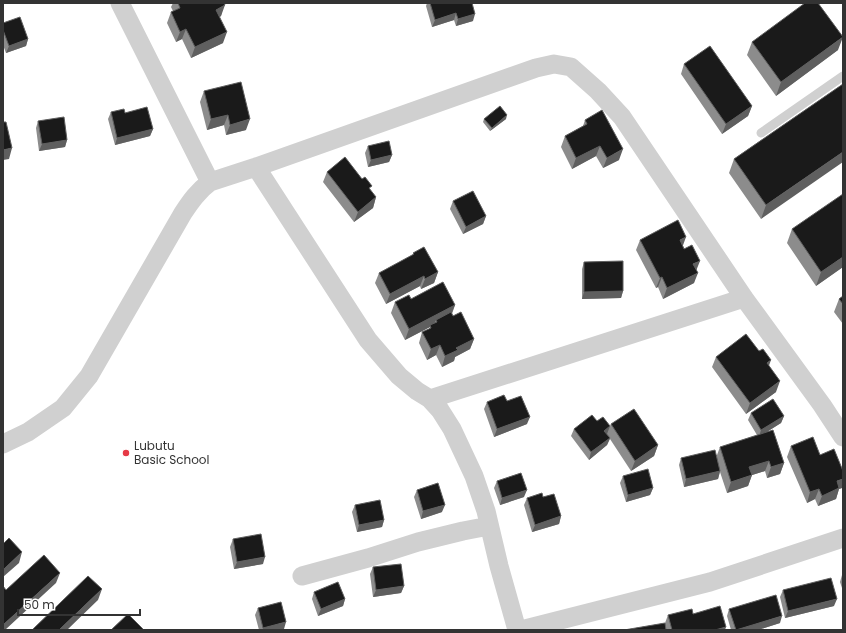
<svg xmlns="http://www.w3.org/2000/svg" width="846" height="633" viewBox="0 0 846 633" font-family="Poppins,sans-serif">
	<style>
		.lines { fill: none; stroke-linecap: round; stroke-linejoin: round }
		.service { stroke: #d0d0d0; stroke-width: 9 }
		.minor { stroke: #d0d0d0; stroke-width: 19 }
		.wall { fill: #8c8c8c }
		.shaded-wall { fill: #5f5f5f }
		.building { fill: #1a1a1a; stroke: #5f5f5f }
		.poi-dot { fill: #e63946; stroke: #fff; stroke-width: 1.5 }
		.labels { text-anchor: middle; stroke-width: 4; stroke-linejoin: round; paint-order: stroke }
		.poi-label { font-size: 12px; fill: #333; stroke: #fff; text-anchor: start }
	</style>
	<rect width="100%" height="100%" fill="#fff"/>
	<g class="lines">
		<path class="service" d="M761 133 843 76"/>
		<path class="minor" d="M256 167 368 340 399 376 417 391 430 399 744 298
			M210 182 256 167 536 68 554 64 571 67 598 91 622 117 744 298 822 405 843 437
			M430 399 440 410 452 429 474 476 486 511 499 566 517 630
			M3 444 28 432 63 408 89 376 183 213C191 201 198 191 210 182L120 3
			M302 576 368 558 418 542 463 531 489 526
			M521 630 710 582 843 538"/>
	</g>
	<path class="wall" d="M173 3H224L221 16 220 17 223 43 191 58 182 39 176 42 167 23 171 12 173 11 171 7Z
		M427 3H472L473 21 456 26 454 20 432 27 426 6Z
		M3 23 28 39 26 46 6 53 3 45Z
		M752 42 838 50 776 96 747 55Z
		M684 64 752 106 748 116 722 134 681 74Z
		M843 84 761 219 729 173 734 159Z
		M204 91 246 130 226 135 224 125 207 130 200 102Z
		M111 112 153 129 150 136 115 145 108 119Z
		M484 119H506L490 131 483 122Z
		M585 120 619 160 603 168 596 156 572 169 561 147 565 136 583 126Z
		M38 121 67 140 65 147 39 151 36 128Z
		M368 146 392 155 389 162 368 167 365 153Z
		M327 172 376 197 373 208 354 222 323 182Z
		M453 201 486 216 483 224 463 234 450 209Z
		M792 229 843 267 816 286 787 243Z
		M640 240 683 246 696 270 694 283 663 299 658 287 656 288 636 250Z
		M413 253 438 272 434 283 421 289 420 286 386 304 375 283 379 273 413 255Z
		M584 262 623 291 621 298 582 299V269Z
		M843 296V324L834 312 839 299Z
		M411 299 455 305 452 314 453 316 474 339 470 349 455 357 454 361 442 367 436 355 427 360 419 343 422 332 429 329 430 327 405 340 391 313 395 302Z
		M759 351 769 366 776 392 746 414 712 367 716 357Z
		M507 401 527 424 494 437 484 409 487 402Z
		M751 413 784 416 781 423 768 431 784 463 780 474 767 478 765 471 752 475 748 486 727 493 720 472 718 479 684 487 679 465 681 458 717 455 720 447 757 435 748 420Z
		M597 421 610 426 611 424 658 445 654 456 631 471 610 439 607 445 589 460 571 436 574 429Z
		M791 446 820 455 842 488 839 489 836 499 818 506 815 499 807 503 787 457Z
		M623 476 653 488 650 495 626 502 620 483Z
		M497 481 524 497 500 505 494 488Z
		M417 490 442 512 421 519 414 497Z
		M543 497 561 516 559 524 532 532 524 505 527 498Z
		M355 505 384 520 382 527 357 532 352 512Z
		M233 539 263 564 234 569 230 547Z
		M373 567 404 586 401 593 373 597 370 574Z
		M842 575H843V591L840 582Z
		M783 590 834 606 785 618 780 597Z
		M314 592 345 599 343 606 318 616 312 599Z
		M258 608 284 629 279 630H259L255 615Z
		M729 609 780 623 758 630H731L727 616Z
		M693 614 725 630H624L665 623 668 615Z"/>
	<path class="shaded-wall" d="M225 5 221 16 212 20 216 10Z
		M456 13 454 20 432 27 435 20Z
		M475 14 473 21 456 26 458 19Z
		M186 29 182 39 176 42 180 32Z
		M227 32 223 43 191 58 195 47Z
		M843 37 838 50 776 96 781 82Z
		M28 39 26 46 6 53 9 46Z
		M752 106 748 116 722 134 726 124Z
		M228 115 224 125 207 130 211 119Z
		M507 115 506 119 490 131 492 128Z
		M250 119 246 130 226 135 230 125Z
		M153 129 150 136 115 145 117 138Z
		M67 140 65 147 39 151 42 144Z
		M600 146 596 156 572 169 576 158Z
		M12 148 9 159 3 160V150Z
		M623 149 619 160 603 168 607 158Z
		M843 152V162L761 219 766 205Z
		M392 155 389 162 368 167 371 160Z
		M376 197 373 208 354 222 358 212Z
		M486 216 483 224 463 234 466 227Z
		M686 237 682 248 680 240Z
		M843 257V267L816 286 821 272Z
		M700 261 696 271 693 264Z
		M438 272 434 283 421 289 425 279Z
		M698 273 694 283 663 299 667 288Z
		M424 276 420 286 386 304 390 294Z
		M662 277 658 287 656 288 660 278Z
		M623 291 621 298 582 299 584 292Z
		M455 305 451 315 437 322 436 320 434 324 430 325V327L405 340 409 329Z
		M474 339 470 349 455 357 454 361 442 367 445 356 456 348Z
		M440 345 436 355 427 360 431 349Z
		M771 360 767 371V363Z
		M780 381 776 392 746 414 750 403Z
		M784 416 781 423 759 437 761 430Z
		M530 417 527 424 494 437 497 429Z
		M610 426 607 434 602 438 604 431Z
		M610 438 607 445 589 460 591 452Z
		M658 445 654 456 631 471 635 461Z
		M769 461 765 471 746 477 749 467Z
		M784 463 780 474 767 478 771 467Z
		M720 471 718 479 684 487 686 479Z
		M752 475 748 486 727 493 731 482Z
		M843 479V485L842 488 839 489 836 499 818 506 822 496 837 481Z
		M653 488 650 495 626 502 628 495Z
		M819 489 815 499 807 503 810 492Z
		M527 490 524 497 500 505 502 498Z
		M445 505 442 512 421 519 423 511Z
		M561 516 559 524 532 532 535 525Z
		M384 520 382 527 357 532 359 525Z
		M22 552 19 563 3 577V570Z
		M265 557 263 564 234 569 237 562Z
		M60 573 56 583 5 630H3V625Z
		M404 586 401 593 373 597 376 590Z
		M102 589 98 600 67 630H59Z
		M345 599 343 606 318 616 321 609Z
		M837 599 834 606 785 618 788 611Z
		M782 616 780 623 758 630H736Z
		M286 622 284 629 279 630H262L263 628Z
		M726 627 725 630H715Z"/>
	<path class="building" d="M178 3H224L225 5 216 10 227 32 195 47 186 29 180 32 171 12 180 8Z
		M430 3H472L475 14 458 19 456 13 435 20Z
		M805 3H818L843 37 781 82 752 42Z
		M20 17 28 39 9 46 3 30V23Z
		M710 46 752 106 726 124 684 64Z
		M241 82 250 119 230 125 228 115 211 119 204 91Z
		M843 84V152L766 205 734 159Z
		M500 106 507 115 492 128 484 119Z
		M147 107 153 129 117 138 111 112 124 109 125 113Z
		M602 110 623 149 607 158 600 146 576 158 565 136 587 124 585 120Z
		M64 117 67 140 42 144 38 121Z
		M3 122H6L12 148 3 150Z
		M389 141 392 155 371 160 368 146Z
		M345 157 362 179 365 177 372 186 369 188 376 197 358 212 327 172Z
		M473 191 486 216 466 227 453 201Z
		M843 194V257L821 272 792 229Z
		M678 220 686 237 680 240 684 249 692 245 700 261 693 264 698 273 667 288 662 277 660 278 640 240Z
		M424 247 438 272 425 279 424 276 390 294 379 273 414 254 413 253Z
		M623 261V291L584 292V262Z
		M443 282 455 305 409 329 395 302 409 295 411 299Z
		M843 296V304L839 299Z
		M451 312 453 316 461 312 474 339 456 348 458 350 445 356 440 345 431 349 422 332 431 328 430 325 437 322 436 320Z
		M746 334 759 351 763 349 771 360 767 363 780 381 750 403 716 357Z
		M504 395 507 401 521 396 530 417 497 429 487 402Z
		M773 399 784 416 761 430 751 413Z
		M634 409 658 445 635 461 611 424Z
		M592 415 597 421 603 417 610 426 604 431 610 438 591 452 574 429Z
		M773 430 784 463 771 467 769 461 749 467 752 475 731 482 720 447Z
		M813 437 820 455 834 449 843 471V479L837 481 839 488 822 496 819 489 810 492 791 446Z
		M715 450 720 471 686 479 681 458Z
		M648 469 653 488 628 495 623 476Z
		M521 473 527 490 502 498 497 481Z
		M438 483 445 505 423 511 417 490Z
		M542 493 543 497 554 494 561 516 535 525 527 498Z
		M380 500 384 520 359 525 355 505Z
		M261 534 265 557 237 562 233 539Z
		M9 538 22 552 3 570V544Z
		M44 555 60 573 3 625V586L6 590Z
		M401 564 404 586 376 590 373 567Z
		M88 576 102 589 59 630H32Z
		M831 578 837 599 788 611 783 590Z
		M338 582 345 599 321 609 314 592Z
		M776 595 782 616 736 630 729 609Z
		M281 602 286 622 263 628 258 608Z
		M720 606 726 627 715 630H672L668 615 692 609 693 614Z
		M128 614 143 629 142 630H111Z
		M665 623 666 630H624Z"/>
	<circle class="poi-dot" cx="126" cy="453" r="4"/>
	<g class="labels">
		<g class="poi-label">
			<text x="134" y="450">Lubutu<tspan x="134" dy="14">Basic School</tspan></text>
		</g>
	</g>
	<rect width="846" height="633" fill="none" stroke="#333333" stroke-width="8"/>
	<path d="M18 609v6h122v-6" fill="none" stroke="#333333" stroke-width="2"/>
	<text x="24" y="609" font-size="12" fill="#333333" stroke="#ffffff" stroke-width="3" paint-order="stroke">50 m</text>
</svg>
